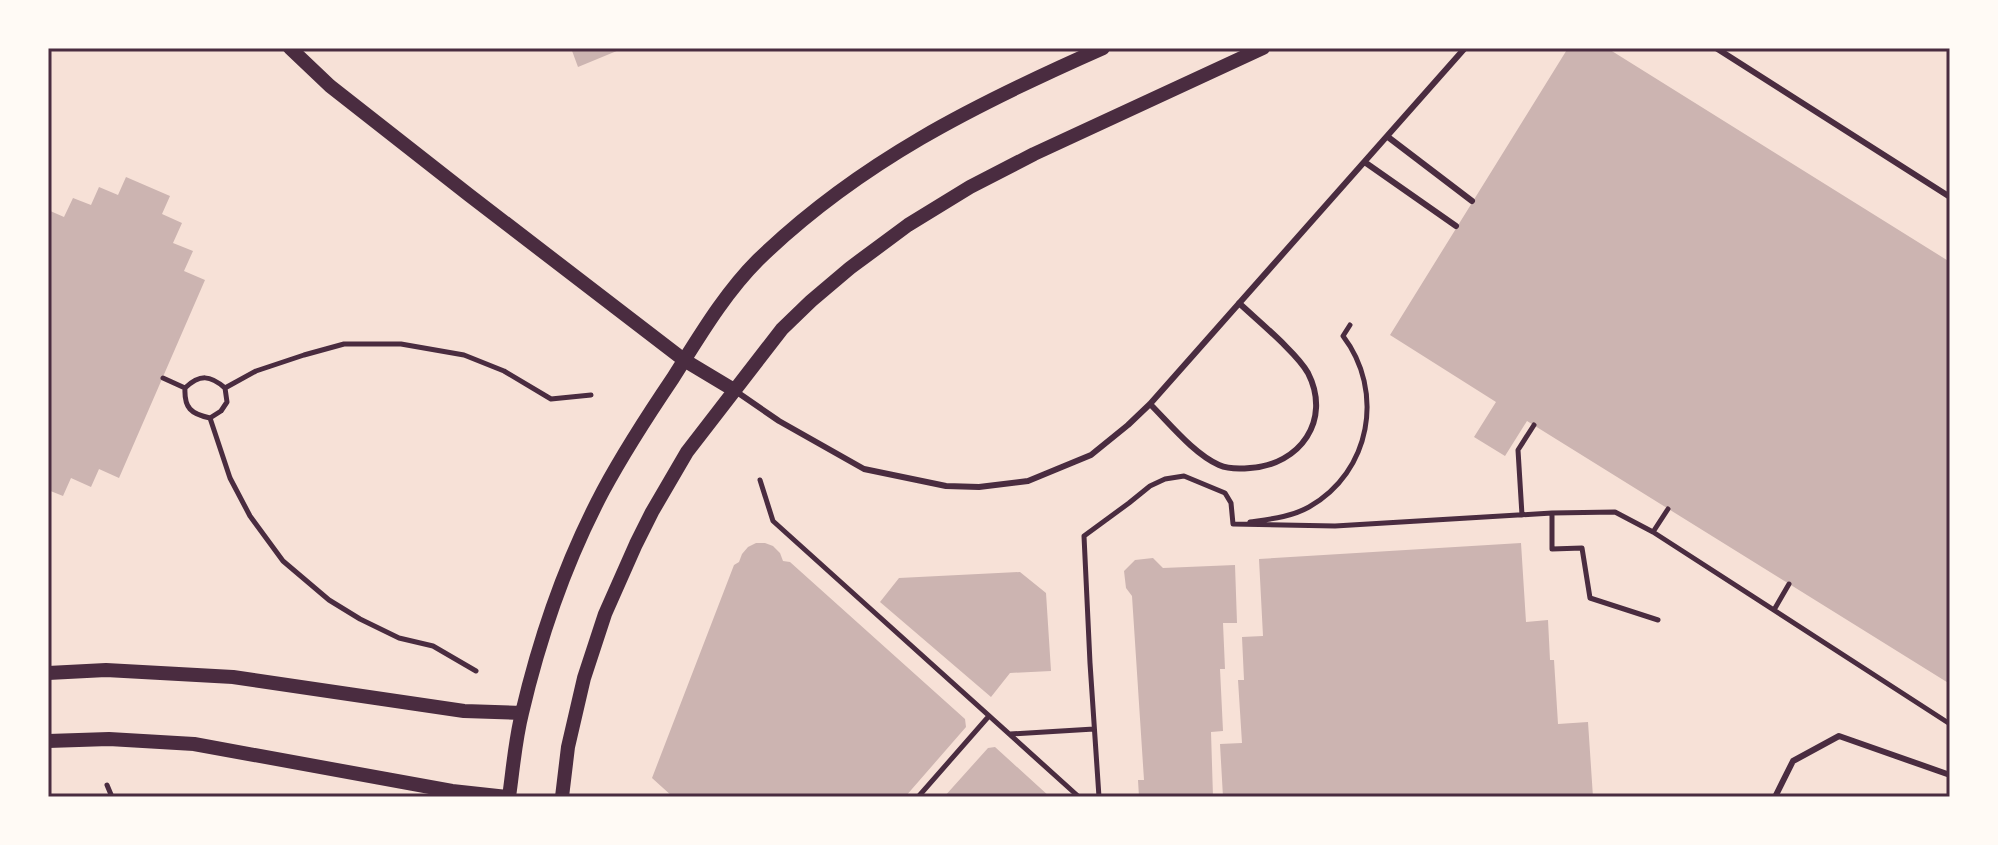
<svg xmlns="http://www.w3.org/2000/svg" width="1998" height="845" viewBox="0 0 1998 845" font-family="Commissioner,sans-serif">
	<style>
		.building { fill: #ccb4b1 }
		.lines { fill: none; stroke-linecap: round; stroke-linejoin: round }
		.path { stroke: #4a2c40; stroke-width: 5 }
		.service { stroke: #4a2c40; stroke-width: 6 }
		.tertiary { stroke: #4a2c40; stroke-width: 14 }
		.neatline { fill: none; stroke: #4a2c40; stroke-width: 3 }
	</style>
	<rect width="100%" height="100%" fill="#f7e1d7"/>
	<path class="building" d="M571 48H624L578 67Z
		M1568 48H1607L1950 262V684L1527 421 1505 456 1474 437 1496 402 1390 335Z
		M126 177 170 196 162 214 182 223 173 243 193 251 184 271 205 280 119 478 99 469 91 487 71 478 63 496 48 490V210L64 217 73 198 91 205 99 187 118 195Z
		M756 543H765L773 546 780 553 783 561 790 562 965 719 966 727 905 797H673L652 778 734 565 739 562 742 554 748 547Z
		M1521 543 1526 622 1548 620 1550 660H1554L1558 724 1588 722 1593 797H1223L1220 744 1242 743 1238 680H1244L1242 637 1263 636 1259 559Z
		M1153 558 1163 568 1235 565 1237 623H1223L1225 669H1220L1223 731 1211 732 1213 797H1139L1138 780H1144L1132 596 1126 588 1124 571 1135 560Z
		M1020 572 1046 593 1051 671 1010 673 991 697 880 602 899 578Z
		M995 747 1050 797H944L988 748Z"/>
	<g class="lines">
		<path class="path" d="M163 378 185 388C184 408 191 414 210 418L221 411 227 402 225 388C210 375 200 374 185 388
			M225 388 256 371 304 355 344 344H401L464 355 504 371 551 399 591 395
			M210 418 230 478 250 516 283 561 329 600 360 619 399 638 433 646 476 671
			M760 480 773 521 1079 797
			M1552 513V549L1582 548 1590 598 1658 620
			M1522 515 1518 450 1534 425
			M1250 522C1271 519 1291 517 1309 507 1371 472 1385 391 1343 336L1350 325
			M1233 524 1335 526 1552 513 1615 512 1653 532 1950 724
			M1653 532 1668 509
			M1774 610 1789 584
			M1010 734 1094 729
			M107 785 112 797
			M918 797 989 716
			M1099 797 1090 663 1084 536 1129 503 1150 486 1165 479 1184 476 1225 493 1231 503 1233 524"/>
		<path class="service" d="M1716 48 1950 197
			M1388 137 1472 201
			M1366 163 1456 226
			M734 390 779 421 864 469 946 486 979 487 1028 481 1091 455 1128 425 1150 404 1465 48
			M1150 404C1170 424 1194 454 1219 465 1228 469 1240 469 1250 468 1300 465 1332 420 1308 373 1297 353 1257 320 1239 303
			M1775 797 1793 761 1839 736 1950 775"/>
		<path class="tertiary" d="M290 48 330 86 469 195 684 360 734 390
			M48 673 106 670 233 677 464 711 522 713
			M48 741 109 739 194 744 452 791 507 797
			M509 797C513 769 515 741 522 713 540 636 566 561 603 491 624 452 648 415 673 378 699 337 724 294 758 260 859 162 976 104 1103 48
			M562 797 568 747 584 678 605 614 636 544 652 512 687 452 782 329 811 301 850 268 908 225 970 187 1034 154 1263 48"/>
	</g>
	<rect width="1998" height="845" fill="none" stroke="#fffaf5" stroke-width="100"/>
	<rect x="50" y="50" width="1898" height="745" class="neatline"/>
</svg>
